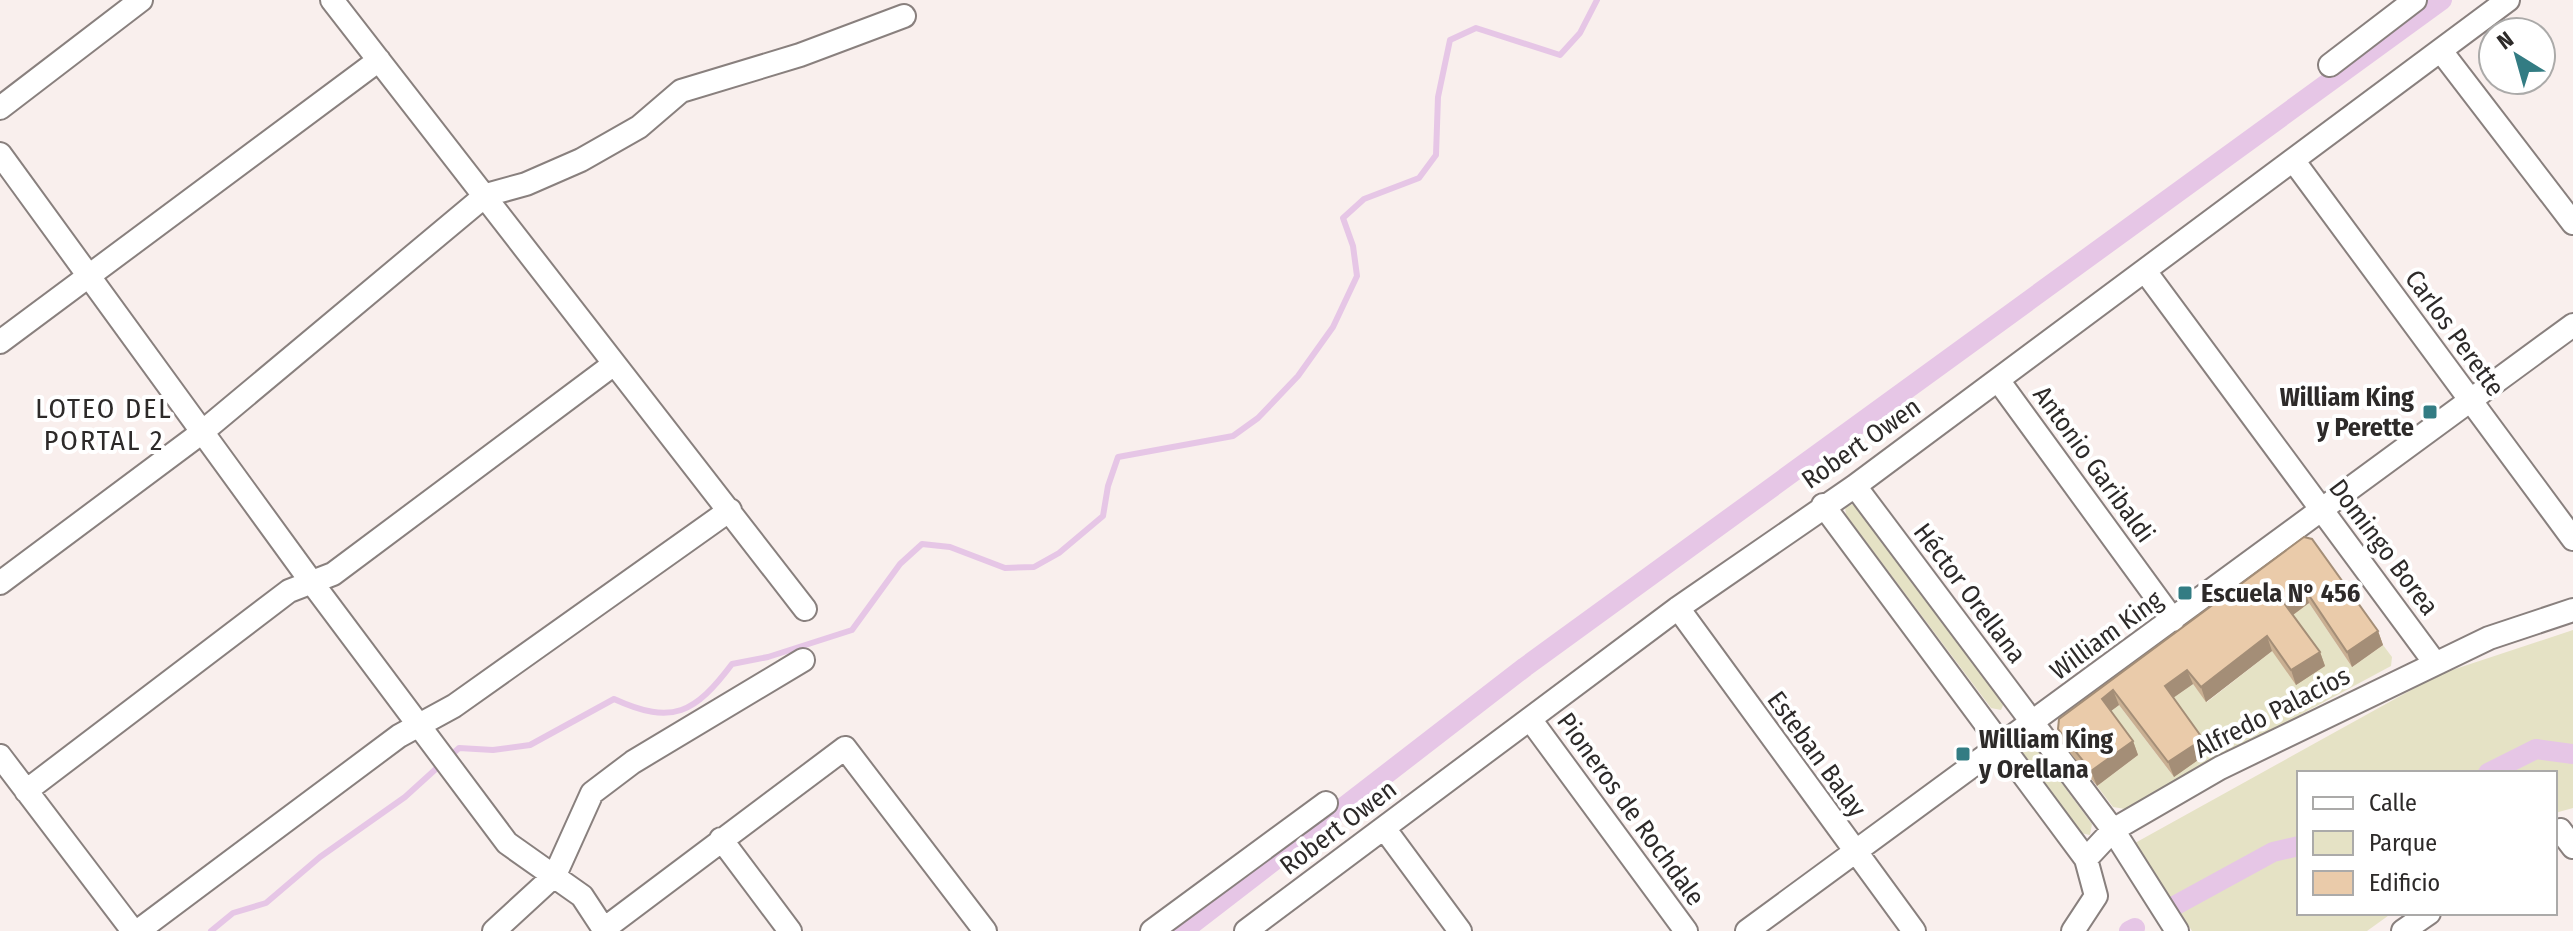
<svg xmlns="http://www.w3.org/2000/svg" width="2573" height="931" viewBox="0 0 2573 931" font-family="'Fira Sans Condensed',sans-serif">
	<style>
		.green { fill: #e5e2c5 }
		.lines { fill: none; stroke-linecap: round; stroke-linejoin: round }
		.stream { stroke: #e6c6e6; stroke-width: 6 }
		.canal { stroke: #e6c6e6; stroke-width: 20 }
		.street-casing { stroke: #89807e; stroke-width: 26 }
		.street { stroke: #fff; stroke-width: 22 }
		.wall { fill: #c9af92 }
		.shaded-wall { fill: #a48e77 }
		.building { fill: #eacbaa; stroke: #a48e77; stroke-width: 2 }
		.poi-dot { fill: #337c83; stroke: #fff; stroke-width: 3 }
		.labels { text-anchor: middle; stroke-width: 8; stroke-linejoin: round; paint-order: stroke }
		.street-label { font-size: 26px; fill: #2d2a29; stroke: #fff }
		.poi-label { font-size: 26px; font-weight: bold; fill: #2d2a29; stroke: #fff; text-anchor: start }
		.neighbourhood-label { font-size: 28px; letter-spacing: 2px; fill: #2d2a29; stroke: #fff }
	</style>
	<rect width="100%" height="100%" fill="#f9efed"/>
	<path class="green" d="M1856 503 2004 703 2001 710 1991 708 1846 515 1845 507Z
		M2309 603 2352 667 2383 645 2392 657 2391 666 2125 809 2113 807 2097 786 2138 755 2107 714 2119 705 2174 777 2170 700 2193 684 2207 702 2272 651 2290 617Z
		M2573 630V808L2555 813V773H2299V913H2392L2367 931H2192L2135 843 2440 674Z
		M2031 742 2092 824 2090 835 2080 833 2021 754 2023 743Z"/>
	<g class="lines">
		<path class="stream" d="M211 931 233 913 266 903 320 857 405 797 459 748 493 750 530 745 614 699C673 726 695 713 732 664L768 657 852 630 900 564 922 544 950 547 1005 568 1034 567 1059 553 1103 516 1108 486 1118 457 1233 436 1258 418 1298 376 1333 327 1357 276 1353 246 1343 218 1364 199 1419 178 1436 155 1438 97 1450 40 1476 28 1560 55 1580 33 1597 0"/>
		<path class="canal" d="M2488 773 2536 749 2573 754
			M2176 905 2273 852 2299 846
			M1183 931 1525 667 2442 0
			M2129 931 2135 928"/>
		<defs>
			<path id="street" d="M332 0 805 609
				M2441 51 2573 223
				M2330 65 2415 0
				M0 108 141 0
				M0 154 310 580 507 843 582 896 605 931
				M2293 160 2573 539
				M2145 271 2435 663
				M0 342 379 60
				M1998 380 2173 620
				M1855 486 2113 830 2177 931
				M1823 505 2086 859
				M0 583 201 433 486 195 526 184 581 160 639 127 681 91 800 55 904 16
				M1678 608 1914 931
				M1530 719 1686 931
				M0 756 133 931
				M26 791 289 591 333 574 614 364
				M1384 828 1460 931
				M2560 830 2573 847
				M721 839 790 931
				M604 929 845 748 985 931
				M138 931 399 736 454 706 730 510
				M494 931 555 875 592 793 633 762 803 660
				M1152 931 1326 803
				M1246 931 1678 608 1855 486 2508 0
				M1747 931 2573 325
				M2073 931 2096 896 2086 859 2113 830 2220 768 2489 638 2573 610
				M2403 931 2429 913"/>
		</defs>
		<use href="#street" class="street-casing"/>
		<use href="#street" class="street"/>
	</g>
	<path class="wall" d="M2304 537 2378 631 2383 645 2352 667 2309 603 2293 615 2320 652 2325 666 2296 685 2272 651 2206 702 2193 684 2173 698 2203 739 2208 753 2174 777 2119 705 2111 711 2133 741 2138 755 2097 786 2063 744 2058 729Z"/>
	<path class="shaded-wall" d="M2304 588 2309 603 2290 617 2284 603Z
		M2378 631 2383 645 2352 667 2347 652Z
		M2267 636 2272 651 2206 702 2201 687Z
		M2320 652 2325 666 2296 685 2291 670Z
		M2187 670 2193 684 2170 700 2165 686Z
		M2113 690 2119 705 2107 714 2102 699Z
		M2203 739 2208 753 2174 777 2168 762Z
		M2133 741 2138 755 2097 786 2091 771Z"/>
	<path class="building" d="M2304 537 2312 539 2378 631 2347 652 2304 588 2284 603 2320 652 2291 670 2267 636 2201 687 2187 670 2165 686 2203 739 2168 762 2113 690 2102 699 2133 741 2091 771 2058 729 2059 719Z"/>
	<g class="poi-dot">
		<rect x="2422" y="404" width="16" height="16" rx="4"/>
		<rect x="2177" y="585" width="16" height="16" rx="4"/>
		<rect x="1955" y="746" width="16" height="16" rx="4"/>
	</g>
	<g class="labels">
		<g class="street-label">
			<text transform="translate(2455 333) rotate(54)" y="9">Carlos Perette</text>
			<text transform="translate(1861 443) rotate(-35)" y="9">Robert Owen</text>
			<text transform="translate(2094 464) rotate(54)" y="9">Antonio Garibaldi</text>
			<text transform="translate(2384 547) rotate(53)" y="9">Domingo Borea</text>
			<text transform="translate(1970 593) rotate(53)" y="9">Héctor Orellana</text>
			<text transform="translate(2106 635) rotate(-36)" y="9">William King</text>
			<text transform="translate(2272 712) rotate(-27)" y="9">Alfredo Palacios</text>
			<text transform="translate(1817 754) rotate(54)" y="9">Esteban Balay</text>
			<text transform="translate(1631 809) rotate(54)" y="9">Pioneros de Rochdale</text>
			<text transform="translate(1338 827) rotate(-37)" y="9">Robert Owen</text>
		</g>
		<g class="poi-label">
			<text x="2414" y="406" text-anchor="end">William King<tspan x="2414" dy="30">y Perette</tspan></text>
			<text x="2201" y="602">Escuela N° 456</text>
			<text x="1979" y="748">William King<tspan x="1979" dy="30">y Orellana</tspan></text>
		</g>
		<g class="neighbourhood-label">
			<text x="104" y="418">LOTEO DEL<tspan x="104" dy="32">PORTAL 2</tspan></text>
		</g>
	</g>
	<rect x="2297" y="771" width="260" height="144" fill="#ffffff" stroke="#abaaa9" stroke-width="2"/>
	<rect x="2313" y="797" width="40" height="12" fill="#ffffff" stroke="#abaaa9" stroke-width="2"/>
	<text x="2369" y="811" font-size="24" fill="#2d2a29">Calle</text>
	<rect x="2313" y="831" width="40" height="24" fill="#e5e2c5" stroke="#abaaa9" stroke-width="2"/>
	<text x="2369" y="851" font-size="24" fill="#2d2a29">Parque</text>
	<rect x="2313" y="871" width="40" height="24" fill="#eacbaa" stroke="#abaaa9" stroke-width="2"/>
	<text x="2369" y="891" font-size="24" fill="#2d2a29">Edificio</text>
	<g transform="translate(2517 56) rotate(323)"><circle r="38" fill="#ffffff" stroke="#abaaa9" stroke-width="2"/>
	<path d="M0-6L14 30L0 20L-14 30Z" fill="#337c83"/>
	<text y="-12" font-size="22" font-weight="bold" text-anchor="middle" fill="#2d2a29">N</text>
	</g>
</svg>
